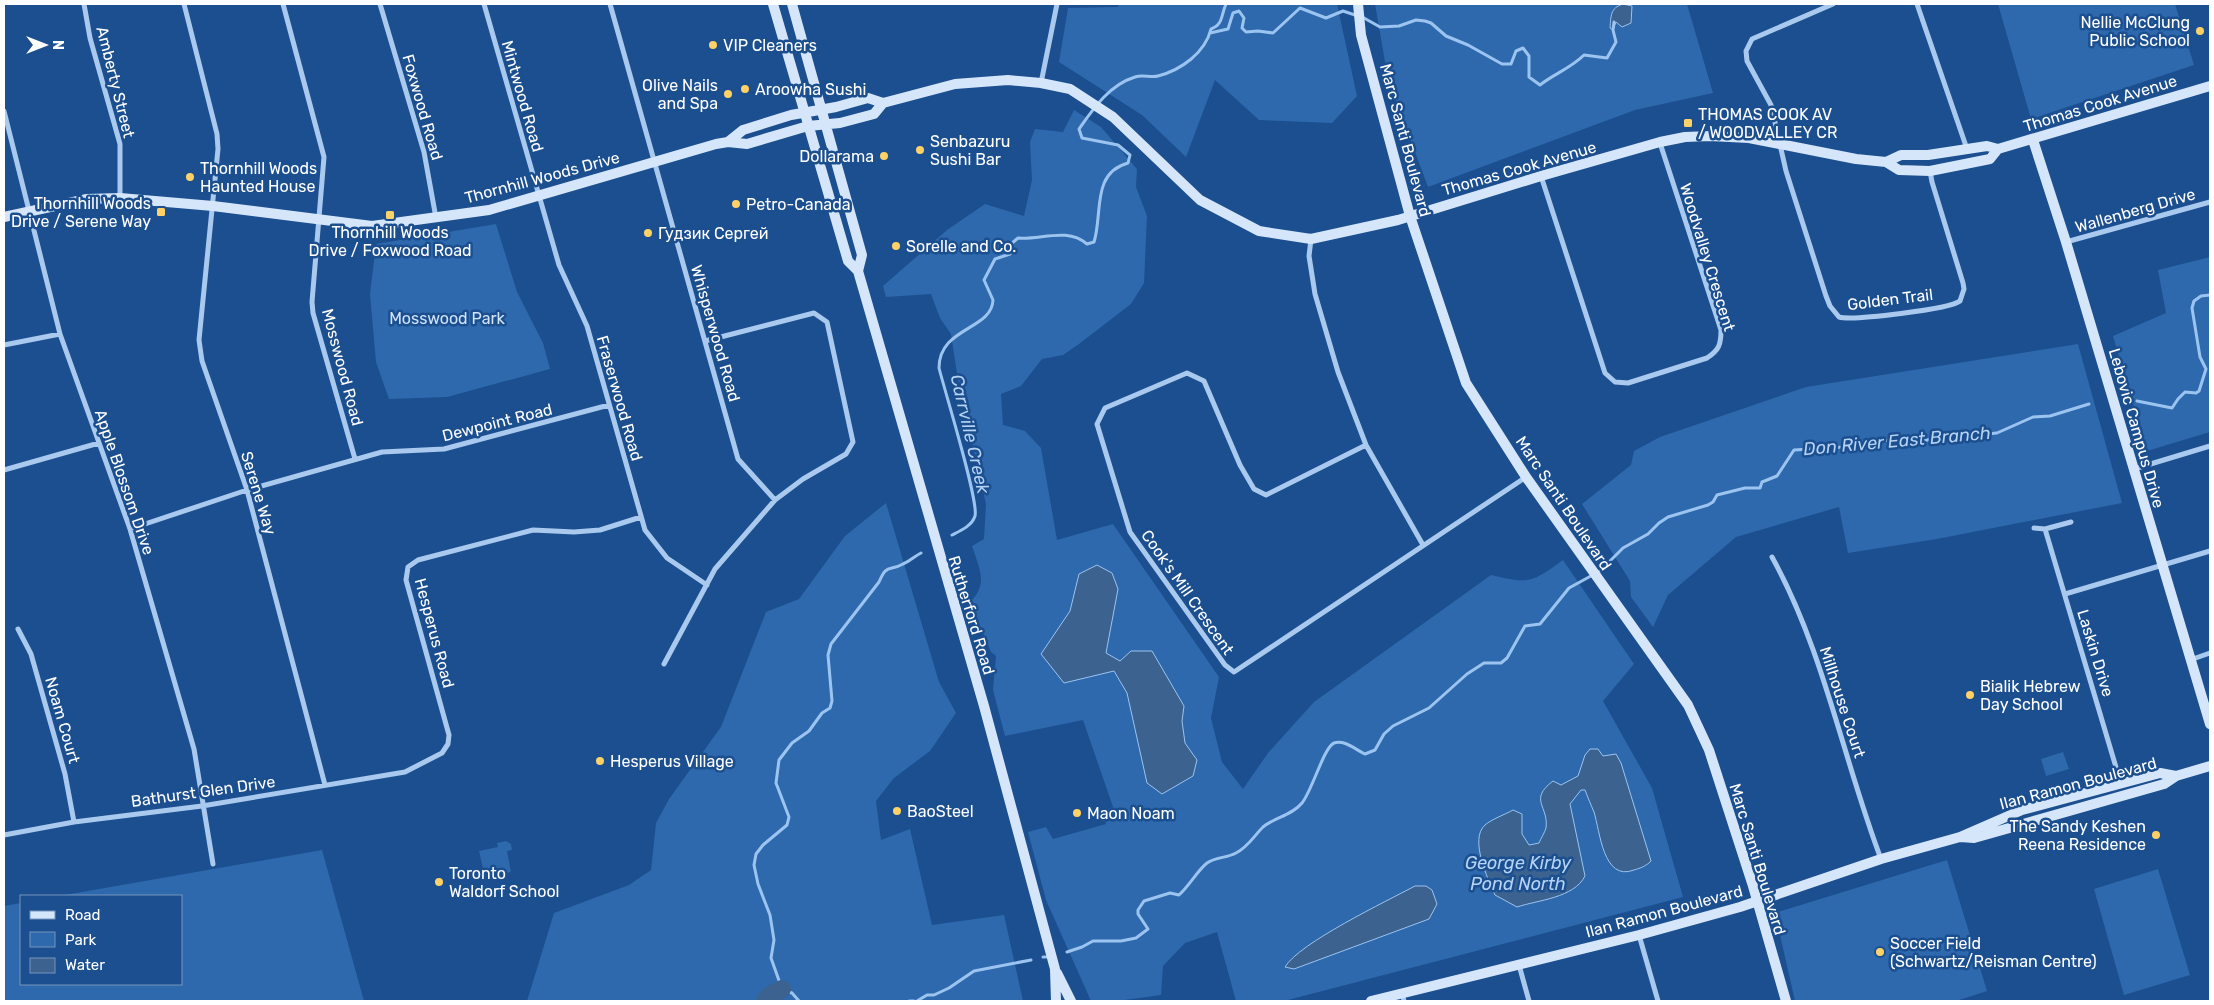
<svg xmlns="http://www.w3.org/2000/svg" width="2214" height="1005" viewBox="0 0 2214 1005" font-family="Rubik,sans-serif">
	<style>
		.green { fill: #2e69ad }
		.water { fill: #3c6290; stroke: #9cc4f0 }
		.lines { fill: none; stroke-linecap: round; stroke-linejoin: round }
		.stream { stroke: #9cc4f0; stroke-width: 3 }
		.river { stroke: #3c6290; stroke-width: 18 }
		.street { stroke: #a9c9ee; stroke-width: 5 }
		.secondary { stroke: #d6e6fa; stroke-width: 10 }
		.poi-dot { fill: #ffd166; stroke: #1b4f8f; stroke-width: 2 }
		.labels { text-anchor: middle; stroke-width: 5; stroke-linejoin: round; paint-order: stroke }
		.poi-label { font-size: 16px; fill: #fff; stroke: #1b4f8f; text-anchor: start }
		.street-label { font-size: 16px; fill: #fff; stroke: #1b4f8f }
		.park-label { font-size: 16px; fill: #cfe3fa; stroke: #1b4f8f }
		.water-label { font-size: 18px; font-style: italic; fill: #b5d3f5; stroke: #1b4f8f }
	</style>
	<rect width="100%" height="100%" fill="#1b4f8f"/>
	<path class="green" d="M1119 4H1337L1357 96 1332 123 1259 120 1215 80 1186 157 1142 115 1059 62 1068 8 1118 7Z
		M1375 4H1687L1713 93 1635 110 1428 187 1388 79Z
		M1998 4H2175L2194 65 2031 119Z
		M1074 110 1101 127 1137 169 1136 187 1147 216 1144 283 1131 304 1079 344 1063 355 1042 359 1021 386 1001 394 1003 425 1025 431 1041 448 1057 540 1113 524 1219 677 1211 718 1222 762 1243 789 1268 753 1314 702 1491 575C1530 584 1531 583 1563 560L1634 664 1603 701 1652 788 1683 897 1284 1001H1236L1217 932 1185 943 1163 966 1161 995 1117 1001H1091L1046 900 1028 832 1046 827 1053 839 1106 824 1103 811 1113 807 1083 720 1005 736 993 690 996 656 991 652 970 602C989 584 979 568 972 546L984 539 986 504 959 387 951 334 940 318 931 294 886 297 883 286 947 230 985 204 1024 216 1032 180 1030 142 1035 129 1063 132Z
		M496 224 517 292 543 343 550 369 447 397 389 399 376 362 370 294 376 244Z
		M2210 257V432L2147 451 2113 336 2166 313 2158 270Z
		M2078 344 2122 503 1937 539 1848 553 1839 507 1736 537 1668 595 1653 627 1631 597 1630 581 1582 504 1631 465 1634 451 1660 437 1806 387Z
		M886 503 939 682 956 713 930 751 894 778 876 801 881 840 910 829 932 925 1004 915 1023 1001H527L554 913 629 885 651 870 656 823 669 799 721 727 766 612 799 599 845 536Z
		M2063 752 2069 769 2046 776 2041 759Z
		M506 841 511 844 512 850 507 851 511 872 485 877 479 851 498 847 497 843Z
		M322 850 364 1001H4V906L21 903V984H181V896H59Z
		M1947 860 1987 991 1956 1001H1795L1775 913Z
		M2158 869 2190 975 2124 995 2094 889Z"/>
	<path class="water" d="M1623 4 1632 6 1631 23 1622 27 1616 22 1613 30 1610 28C1611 16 1610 8 1623 4Z
		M1097 565 1112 573 1118 589 1106 653 1120 661 1131 651H1152L1184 706 1182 721 1185 743 1197 760 1193 776 1162 794 1147 783 1127 693 1114 671 1064 683 1041 654 1070 611 1079 574Z
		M1590 749H1598L1603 756 1616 754 1621 763 1651 861C1646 866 1641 868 1634 870 1603 882 1600 831 1594 812 1591 805 1588 798 1585 790H1581L1570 804 1585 876C1574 898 1538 900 1517 907L1495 895C1488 879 1469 839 1485 825 1492 819 1504 815 1513 810L1522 814V834L1529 845 1539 843C1541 838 1545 832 1546 828 1549 806 1528 800 1553 781L1561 785 1578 776 1585 755Z
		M1415 886H1426L1432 890 1437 904 1429 919 1294 969 1285 967C1299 943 1387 901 1415 886Z"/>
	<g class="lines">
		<path class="stream" d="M1210 33 1228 29 1233 13 1239 11 1244 18 1242 28 1246 32 1258 31 1273 33 1300 8 1326 18 1343 11 1364 18 1380 27 1399 26 1416 20 1425 21 1431 23 1446 36 1468 45 1502 64H1511L1516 51 1523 48 1529 56V77L1540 85C1554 74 1571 68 1584 55L1607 58 1616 42 1613 30 1614 22
			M2137 401 2172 408 2178 399 2185 392 2196 393 2199 391 2206 369 2200 357 2192 308 2194 301 2201 296 2210 295
			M952 535C960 531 972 526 975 516 979 501 945 392 939 368 939 327 992 330 993 300L984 280 995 259 1010 254 1011 244 1018 238C1041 240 1067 227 1087 244L1094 242C1103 214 1091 173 1128 163L1130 155 1118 145 1082 138 1079 129C1093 109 1109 85 1135 77 1142 74 1151 78 1158 76 1181 70 1205 53 1211 29 1223 25 1221 15 1226 4
			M1067 952 1082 947 1093 941H1121L1136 938 1148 929 1138 914V910L1144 901 1170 893 1179 895C1190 885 1197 871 1207 863 1215 857 1227 858 1236 853 1248 847 1254 836 1263 827 1275 817 1291 816 1302 803 1312 791 1324 747 1334 743 1344 739 1356 750 1365 754L1375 750 1384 734 1393 726 1429 708 1467 674 1484 663H1501L1507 658 1525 626 1540 624 1569 588 1600 571 1623 548 1648 534 1659 523 1668 517 1708 505 1713 502 1717 495 1745 488H1760L1762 482 1777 476 1794 450 1843 447 1871 440 1917 441 1997 433 2033 417 2050 416 2089 404
			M1043 957H1046
			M799 1001 792 993 782 989 771 958 774 940 770 915 758 884 754 865 756 854 763 845 787 825 789 817 776 783 779 760 792 743 809 731 822 713 830 708 832 701 828 655 831 644 879 582C887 563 889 572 903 564 910 561 915 556 921 553
			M909 1001H914
			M917 1001 927 995H934L949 988 974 971 1031 960"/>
		<path class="river" d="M765 1001 769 996 782 989"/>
		<path class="street" d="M84 4 90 38 120 144V198
			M184 4 217 134 218 149 199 340 202 361 247 490 325 785
			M283 4 324 157 312 302 313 313 355 459
			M380 4 424 152 436 218
			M484 4 559 265 587 326 645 530 667 558 707 585
			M610 4 738 459 775 500
			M1833 4 1752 39 1746 51 1747 61 1771 105 1786 171 1826 296 1830 306 1839 317C1853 321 1950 309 1960 301L1964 289 1963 283 1932 182 1930 171
			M1917 4 1967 149
			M1041 83 1057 4
			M4 111 60 334 130 529 194 749 213 864
			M1541 176 1605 373 1615 382 1628 383 1707 358C1719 350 1721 345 1721 330L1660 143
			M1311 239 1309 256 1315 294 1338 372 1366 445 1423 545
			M2066 242 2210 202
			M4 345 60 334
			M1366 445 1266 495 1254 489 1240 465 1204 381 1187 373 1105 408 1097 424 1130 532 1225 665 1234 672 1526 477
			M2134 469 2210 446
			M4 470 99 443
			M2034 528 2045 529 2071 522
			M130 529 247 490 382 452 444 449 609 405
			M2045 529 2121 784
			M1772 557C1824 651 1843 759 1881 859
			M2065 594 2210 551
			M18 629 31 654 65 774 74 822
			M2190 660 2210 653
			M664 664 715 569 775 500 803 479 846 454 853 442 827 322 814 313 705 341
			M4 835 74 822 202 806 405 772 442 753 448 744 449 735 406 580 408 567 418 560 533 530 574 532 600 530 641 517
			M1639 935 1658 1001
			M1519 965 1529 1001
			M1402 993 1404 1001"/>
		<path class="secondary" d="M773 4 848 261 858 271 984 706 1055 969 1056 1001
			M792 4 862 255 858 271
			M1358 4 1361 35 1410 216 1466 383 1526 477 1688 705 1709 750 1753 886 1786 1001
			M2033 140 2066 242 2210 724
			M728 142 743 130 791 115 836 107 868 98 883 103 955 84 1008 80 1041 83 1070 89 1113 117 1200 200 1259 231 1311 239 1398 220 1541 176 1660 142 1685 137 1710 136 1749 138 1856 159 1886 162 1901 155H1928L1987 146 1998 149 2210 86
			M1886 162 1899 170 1930 171 1990 159 1998 149
			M4 217 87 199 120 198 213 206 372 226 489 210 716 144 728 142 747 144 808 126 840 123 874 114 883 103
			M1960 837 1974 838 2164 784 2176 776 2210 766
			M1057 973 1071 1001
			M1371 1001 1639 935 1740 907 1881 859 1960 837 2022 810 2160 773 2176 776"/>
	</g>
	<g class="poi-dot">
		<circle cx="2200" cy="31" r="5"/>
		<circle cx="713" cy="45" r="5"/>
		<circle cx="745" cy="89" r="5"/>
		<circle cx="728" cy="94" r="5"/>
		<rect x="1683" y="118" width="10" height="10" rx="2.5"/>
		<circle cx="920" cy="150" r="5"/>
		<circle cx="884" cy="156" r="5"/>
		<circle cx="190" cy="177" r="5"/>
		<circle cx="736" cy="204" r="5"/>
		<rect x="156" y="207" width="10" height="10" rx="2.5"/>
		<rect x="385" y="210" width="10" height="10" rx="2.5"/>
		<circle cx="648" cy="233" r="5"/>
		<circle cx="896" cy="246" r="5"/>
		<circle cx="1970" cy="695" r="5"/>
		<circle cx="600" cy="761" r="5"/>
		<circle cx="897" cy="811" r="5"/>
		<circle cx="1077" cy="813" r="5"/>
		<circle cx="2156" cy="835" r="5"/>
		<circle cx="439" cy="882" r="5"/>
		<circle cx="1880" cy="952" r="5"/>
	</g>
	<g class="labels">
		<g class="poi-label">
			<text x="2190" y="28" text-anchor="end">Nellie McClung<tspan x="2190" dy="18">Public School</tspan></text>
			<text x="723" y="51">VIP Cleaners</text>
			<text x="718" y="91" text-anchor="end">Olive Nails<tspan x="718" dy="18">and Spa</tspan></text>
			<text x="755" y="95">Aroowha Sushi</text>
			<text x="1698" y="120">THOMAS COOK AV<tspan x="1698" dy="18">/ WOODVALLEY CR</tspan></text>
			<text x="930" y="147">Senbazuru<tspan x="930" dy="18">Sushi Bar</tspan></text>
			<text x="874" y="162" text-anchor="end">Dollarama</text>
			<text x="200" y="174">Thornhill Woods<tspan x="200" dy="18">Haunted House</tspan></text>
			<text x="151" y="209" text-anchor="end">Thornhill Woods<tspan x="151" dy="18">Drive / Serene Way</tspan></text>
			<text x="746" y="210">Petro-Canada</text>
			<text x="390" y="238" text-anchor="middle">Thornhill Woods<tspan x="390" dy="18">Drive / Foxwood Road</tspan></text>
			<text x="658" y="239">Гудзик Сергей</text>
			<text x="906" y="252">Sorelle and Co.</text>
			<text x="1980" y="692">Bialik Hebrew<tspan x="1980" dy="18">Day School</tspan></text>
			<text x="610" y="767">Hesperus Village</text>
			<text x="907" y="817">BaoSteel</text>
			<text x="1087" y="819">Maon Noam</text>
			<text x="2146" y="832" text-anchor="end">The Sandy Keshen<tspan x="2146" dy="18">Reena Residence</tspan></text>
			<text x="449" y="879">Toronto<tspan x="449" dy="18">Waldorf School</tspan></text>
			<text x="1890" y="949">Soccer Field<tspan x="1890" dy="18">(Schwartz/Reisman Centre)</tspan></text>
		</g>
		<g class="street-label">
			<text transform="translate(116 82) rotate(76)" y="6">Amberty Street</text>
			<text transform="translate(523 96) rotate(74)" y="6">Mintwood Road</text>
			<text transform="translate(2100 103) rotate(-17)" y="6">Thomas Cook Avenue</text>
			<text transform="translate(423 107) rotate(74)" y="6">Foxwood Road</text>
			<text transform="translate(1406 140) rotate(75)" y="6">Marc Santi Boulevard</text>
			<text transform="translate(1519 168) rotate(-16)" y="6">Thomas Cook Avenue</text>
			<text transform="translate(542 177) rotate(-15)" y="6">Thornhill Woods Drive</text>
			<text transform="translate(2135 210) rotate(-16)" y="6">Wallenberg Drive</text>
			<text transform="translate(1708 257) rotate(73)" y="6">Woodvalley Crescent</text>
			<text transform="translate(1890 299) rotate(-7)" y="6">Golden Trail</text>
			<text transform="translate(716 333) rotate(74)" y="6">Whisperwood Road</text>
			<text transform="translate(343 367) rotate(75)" y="6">Mosswood Road</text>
			<text transform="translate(620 398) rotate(74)" y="6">Fraserwood Road</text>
			<text transform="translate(497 422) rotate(-14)" y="6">Dewpoint Road</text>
			<text transform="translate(2137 428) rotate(74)" y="6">Lebovic Campus Drive</text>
			<text transform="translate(125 482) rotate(71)" y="6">Apple Blossom Drive</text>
			<text transform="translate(259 493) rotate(73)" y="6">Serene Way</text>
			<text transform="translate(1564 503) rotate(56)" y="6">Marc Santi Boulevard</text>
			<text transform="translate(1188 592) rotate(55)" y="6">Cook's Mill Crescent</text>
			<text transform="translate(972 615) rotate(73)" y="6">Rutherford Road</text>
			<text transform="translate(435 633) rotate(75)" y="6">Hesperus Road</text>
			<text transform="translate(2096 653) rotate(73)" y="6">Laskin Drive</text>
			<text transform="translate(1843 702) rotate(72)" y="6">Millhouse Court</text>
			<text transform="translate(63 720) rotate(74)" y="6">Noam Court</text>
			<text transform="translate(2078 783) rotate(-15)" y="6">Ilan Ramon Boulevard</text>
			<text transform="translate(203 791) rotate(-8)" y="6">Bathurst Glen Drive</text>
			<text transform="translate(1758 859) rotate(73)" y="6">Marc Santi Boulevard</text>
			<text transform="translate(1664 911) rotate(-15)" y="6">Ilan Ramon Boulevard</text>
		</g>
		<g class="park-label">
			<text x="447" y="324">Mosswood Park</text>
		</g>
		<g class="water-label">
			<text transform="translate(970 434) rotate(77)" y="6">Carrville Creek</text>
			<text transform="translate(1897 441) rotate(-5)" y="6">Don River East Branch</text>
			<text x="1518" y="869">George Kirby<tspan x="1518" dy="21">Pond North</tspan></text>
		</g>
	</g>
	<rect width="2214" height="1005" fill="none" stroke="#ffffff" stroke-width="10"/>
	<rect x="20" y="895" width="162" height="90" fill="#1b4f8f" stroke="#7695bc"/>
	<rect x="30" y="911" width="25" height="8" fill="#d6e6fa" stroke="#7695bc"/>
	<text x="65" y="920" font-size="15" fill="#ffffff">Road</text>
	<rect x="30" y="932" width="25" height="15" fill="#2e69ad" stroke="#7695bc"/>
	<text x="65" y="945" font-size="15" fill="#ffffff">Park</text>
	<rect x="30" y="958" width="25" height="15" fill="#3c6290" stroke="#7695bc"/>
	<text x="65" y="970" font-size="15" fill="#ffffff">Water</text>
	<g transform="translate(45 45) rotate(90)" stroke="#1b4f8f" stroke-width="4" paint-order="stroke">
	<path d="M0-4L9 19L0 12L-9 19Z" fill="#ffffff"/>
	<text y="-8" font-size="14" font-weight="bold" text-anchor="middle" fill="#ffffff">N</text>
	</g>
</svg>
